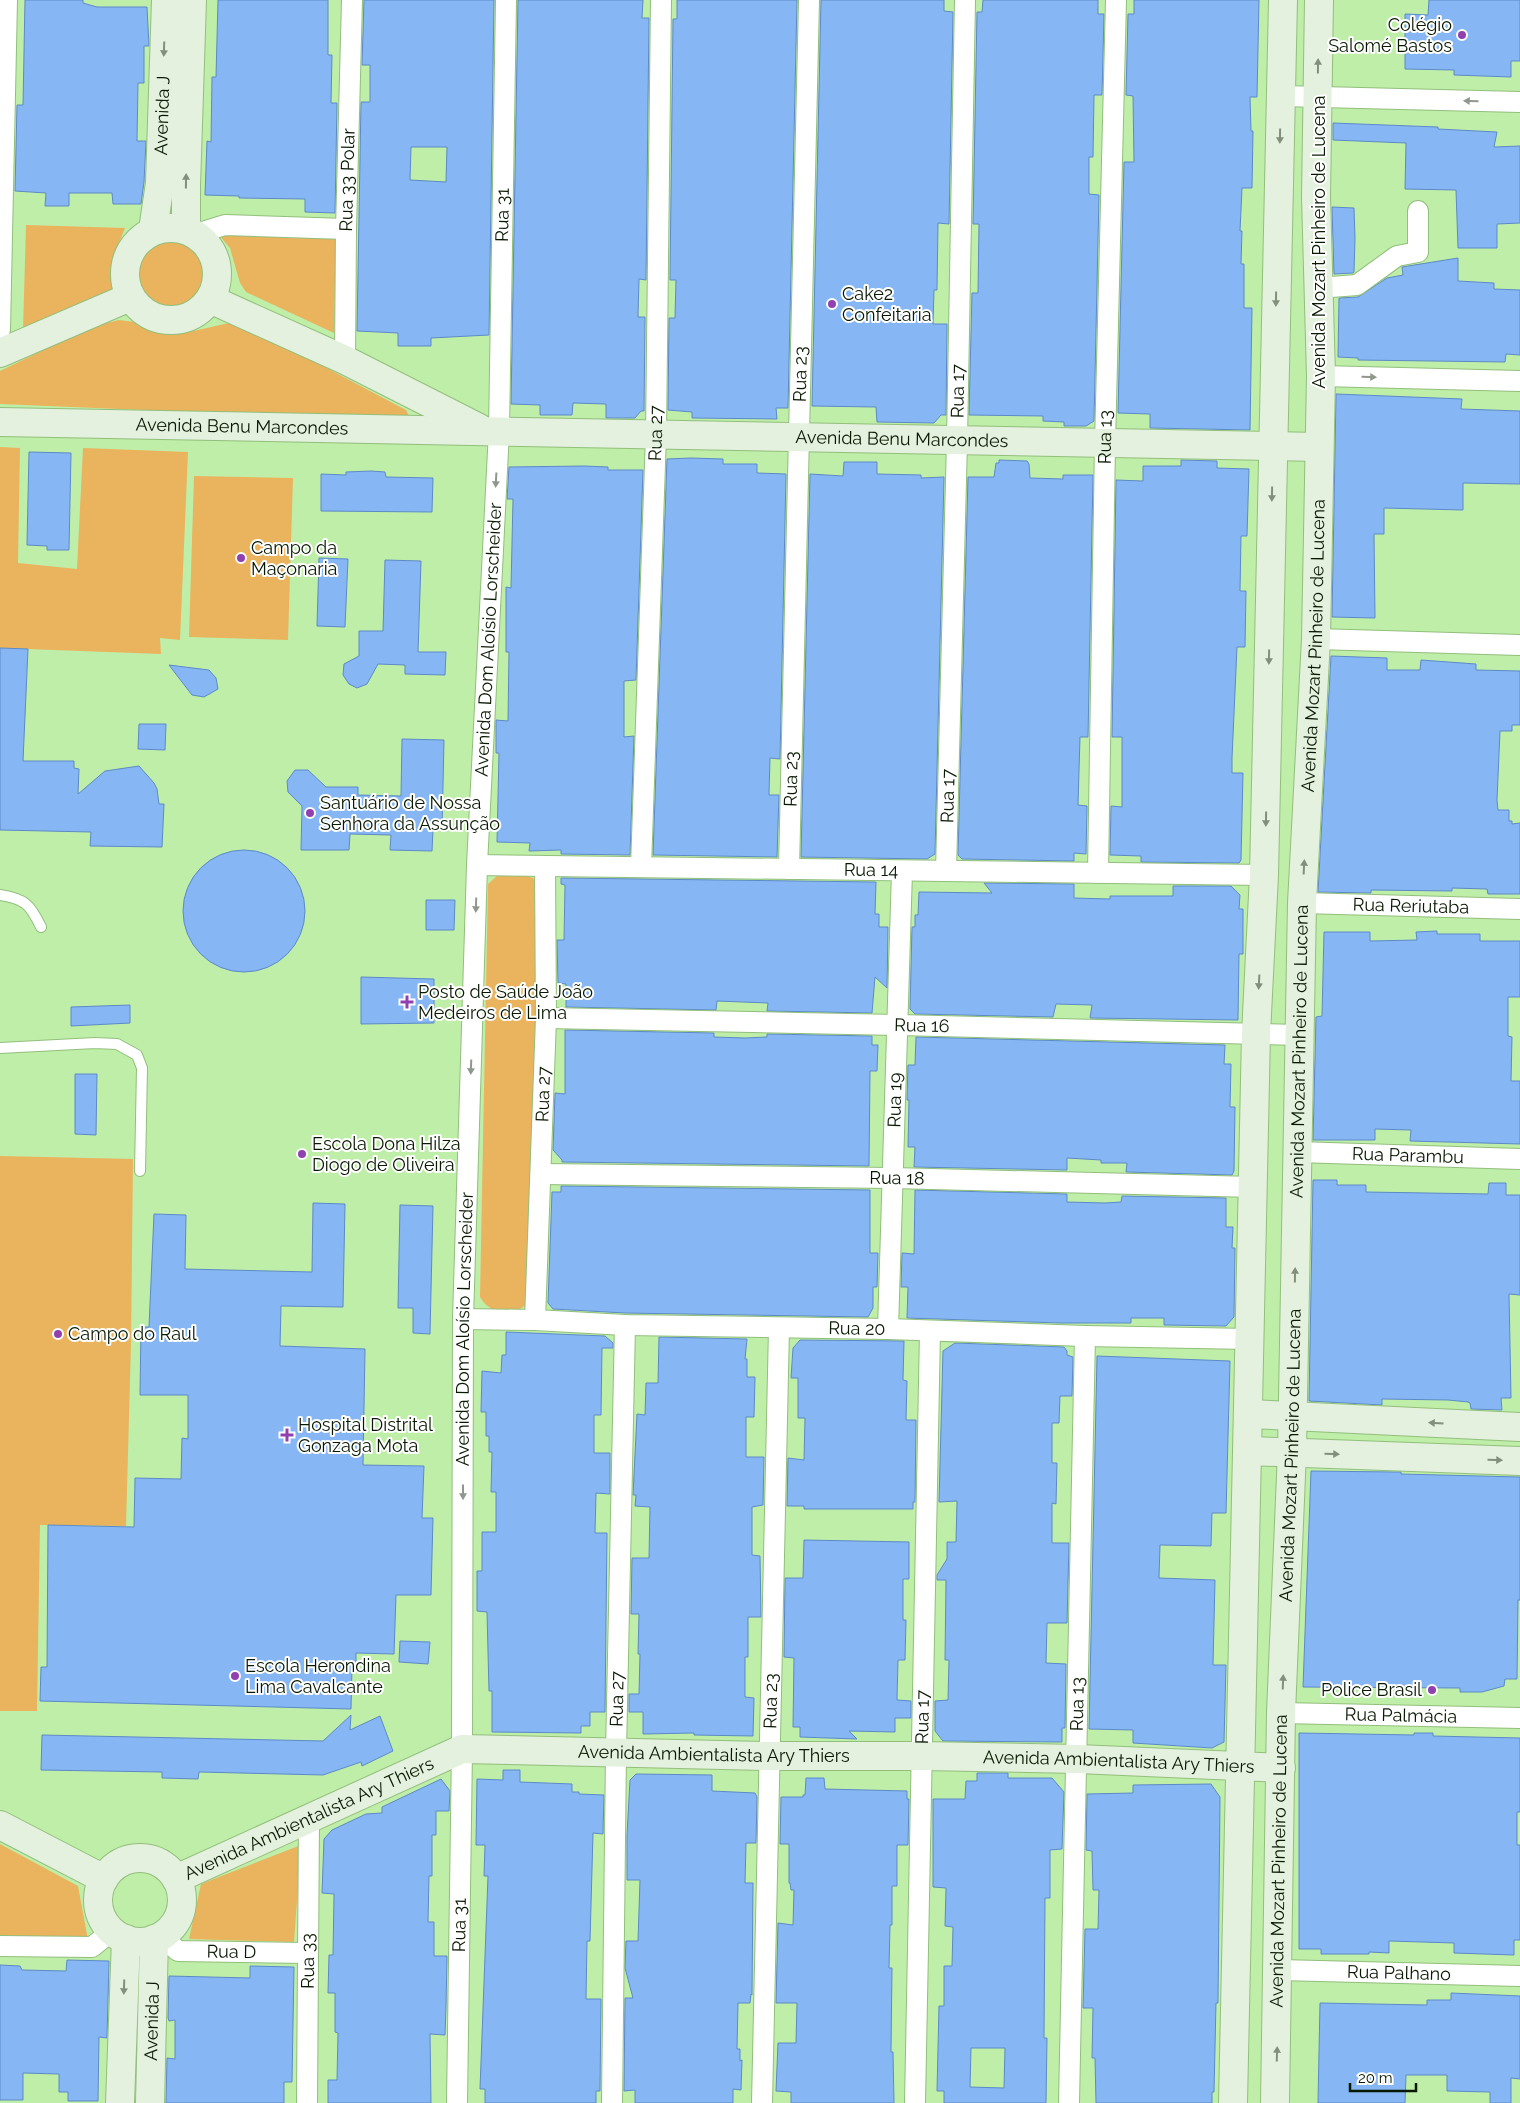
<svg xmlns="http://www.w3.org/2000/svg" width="1520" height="2103" viewBox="0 0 1520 2103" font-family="Raleway,sans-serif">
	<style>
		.green { fill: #eab35e }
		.building { fill: #86b6f4; stroke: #5d8ac6; fill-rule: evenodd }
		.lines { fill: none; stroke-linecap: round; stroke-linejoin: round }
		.lane-casing { stroke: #92bf7c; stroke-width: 12 }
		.street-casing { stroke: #92bf7c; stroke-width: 22 }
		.secondary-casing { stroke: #92bf7c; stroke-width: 30 }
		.lane { stroke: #fff; stroke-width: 10 }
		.street { stroke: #fff; stroke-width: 20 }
		.secondary { stroke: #e4f1de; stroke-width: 28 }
		.oneway { fill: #818f7b }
		.oneway2 { fill: #90978d }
		.poi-dot { fill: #9140af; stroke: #fff; stroke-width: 2 }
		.labels { text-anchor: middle; stroke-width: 4; stroke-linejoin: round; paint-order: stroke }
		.poi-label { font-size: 18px; fill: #081801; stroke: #fff; text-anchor: start }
		.street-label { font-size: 18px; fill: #081801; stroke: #fff }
	</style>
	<rect width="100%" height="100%" fill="#bfeea9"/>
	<path class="green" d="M26 225 125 228C115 253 110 264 115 290L23 330Z
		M336 232 334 333 246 292 240 283 230 248 219 235Z
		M133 275a38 38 0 1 1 76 0a38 38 0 1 1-76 0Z
		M119 320 142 323 161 331 180 334 229 323 247 326 406 410 409 416 404 421 0 404V371L91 327Z
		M0 447 20 448 18 563 77 569 83 448 188 452 180 640 160 638 161 654 0 648Z
		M194 476 293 478 288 640 189 637Z
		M498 875H524L533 878 537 885 531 1299C519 1317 491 1317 480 1297L488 884Z
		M0 1156 133 1159 131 1343 126 1526 40 1525 37 1711H0Z
		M0 1844 78 1886 88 1940 0 1938Z
		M301 1845 294 1942 189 1939 201 1884Z"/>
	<path class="building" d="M25 0H83V3L97 7H147L149 46H144V83H138L137 141H146L144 182 141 204H113L112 193H69V206H45L46 193 15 191 17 105H23Z
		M218 0H328V55H332L331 103H337L335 213 305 212V199L239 198V196L205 195 207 141 211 142 212 77H216Z
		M364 0H494L489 335 431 338V346H398V333L357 331 361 102H370V65H362ZM411 147H447L446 182 410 180Z
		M518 0H643L642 18H649L646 280 639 279 638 317H645L644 411H641L635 418H606V404L573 403 572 415H540V405L511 404Z
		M677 0H797L788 408H776L777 419 692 418V412L668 410 669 318H675L676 280H670L673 19H677Z
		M821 0H944V11L953 12 949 224 938 223 937 290H934L933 324H947L946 415H941L934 423 877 422 876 407 812 406Z
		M983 0H1098V14H1104L1102 95H1094L1093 157H1089V194L1099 195 1094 421 1086 426H1064V422L1043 421V416L969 415 972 293H978L979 224H973L977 12H982Z
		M1134 0H1259L1257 97H1250L1251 131H1253L1252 188H1242L1240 231H1242L1241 264H1244V308H1252L1250 430 1150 428V414L1118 413 1124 162H1134L1133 96 1126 95 1128 14H1134Z
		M1429 0H1520V61H1511V77L1454 75V70L1405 69V14L1428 15Z
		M1333 123 1438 127V129L1497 132 1494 147 1520 146V223L1497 224V248H1458L1456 190 1405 189 1406 143 1333 140Z
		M1332 207 1354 208 1355 238 1354 272 1353 273 1334 274Z
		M1458 258V281L1494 283V289L1520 290V355L1506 354 1505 362 1358 360V358L1338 357 1339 298 1358 297 1387 278 1403 275 1402 267Z
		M1336 394 1462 399 1461 409 1520 411V484L1463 483V510L1384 508V534H1374L1375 618 1332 617Z
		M29 452 71 453 69 550H47V546L27 545Z
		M691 458 723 459V464H757V473L786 474 780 759 770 758 769 795H779L777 857 653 855 667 459Z
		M999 460 1027 461 1029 464 1030 478 1063 479V475H1093L1088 737H1080L1078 805 1087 806 1086 854 1074 853V861L962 859 958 855 968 477H994L996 463H999Z
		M1181 460 1217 461V468L1249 469 1247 536H1241L1240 591H1246L1245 647H1237L1232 758V773H1243L1241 860 1239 863 1141 862V856L1110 855 1111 806 1122 807V737H1112L1116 480 1143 481V466H1181Z
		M844 462H877V474L921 475V478L944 477 935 854 927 859 801 857 810 474 843 476Z
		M584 466 608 467V470H643L636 680 624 681V737L634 736 630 855 561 854V850L529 851 530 843 497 842 499 753H496V720L508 721 509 652H506V587L511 588 513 499H507L509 467Z
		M371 471 385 472 386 477 433 478 432 512 321 511V474L346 475V472Z
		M319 558 348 559 345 627 317 626Z
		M385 560 421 561 418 652H446L445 675 405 674V665L378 664 367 684 357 688 349 684 343 675 344 664 359 656V631H383Z
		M0 648 28 649 23 761H74V768L79 769 78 794 105 771 139 766 154 783 157 789 159 804H164L162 847 90 846 91 832 0 830Z
		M1331 656 1387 658V670H1420L1421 660 1476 664V670L1520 671V725H1512V731H1500L1497 800 1498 810H1509V821H1512V824L1520 823V894H1488L1487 889 1452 888V891L1371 890V893L1318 892Z
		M169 665 209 670 216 678 218 689 204 697 192 695Z
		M139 724H166L165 750 138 749Z
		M402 739 444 740 442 830H433L432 851 390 850 391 835 350 834 349 850H301L302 806 288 792 287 781 295 770H308L326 787H358V795L401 796Z
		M183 911a61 61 0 1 1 122 0a61 61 0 1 1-122 0Z
		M561 878 876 882 875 914H879V927H888L887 988 875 977 872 1013 767 1011 768 1003 717 1001 716 1010 566 1007V984L558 983 557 940H564L565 885 561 884Z
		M984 883 1074 884V898L1110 899V896H1173V886H1231L1240 895 1239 909H1243V954H1239L1238 1020 1090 1018 1092 1005 1056 1004 1053 1017 915 1014 910 1009 912 927H915V915H918L919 892 992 893Z
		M426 900H455L454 930H426Z
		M1437 931V934H1480V941H1520V997H1508V1036L1512 1037 1511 1081H1520V1144L1410 1141 1411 1130 1375 1129V1140H1313L1316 1017 1322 1016 1324 932H1370V941L1417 940 1416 932Z
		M361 977 434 979V1023L361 1024Z
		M130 1005V1023L71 1026V1007Z
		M565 1030 714 1033V1037L745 1038 767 1037V1034L872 1036V1045H878L877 1071H870L869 1166 562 1162V1160L553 1150 555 1093 565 1094Z
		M916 1037 1225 1045 1224 1064H1231L1230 1107H1235L1234 1171 1232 1175 1126 1172 1127 1163H1101V1160L1067 1158V1170L914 1167 915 1147H908L909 1100H907L908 1065H915Z
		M75 1074H97L96 1135 75 1134Z
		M1313 1180H1337V1185H1366V1192L1488 1194 1489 1183H1506V1195H1520V1295L1509 1294 1511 1398H1501L1502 1410 1471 1409 1470 1403 1468 1402 1448 1400 1382 1399V1405L1309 1401Z
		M561 1186 870 1190V1253H878L877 1287H873V1308L868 1317 625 1313 553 1309 548 1303 552 1192H561Z
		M915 1190 1067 1194V1202L1105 1203 1121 1202 1122 1196 1226 1198V1227H1233L1232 1248H1235L1234 1317 1226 1326 1164 1325V1318H1131V1323H1060L907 1318 908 1287H901L902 1253 914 1254Z
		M313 1203 345 1204 343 1307 281 1306 280 1346 365 1349 363 1465 424 1466 422 1518H433L431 1595H396L394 1654 356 1653V1667H352L351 1709 40 1701 41 1667H47L48 1525 134 1527 135 1478 181 1479 182 1438 188 1439V1395H140L141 1327H149L154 1214 186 1215 185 1269 312 1272Z
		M400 1205 433 1206 430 1334 413 1333V1308H398Z
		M506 1332 605 1336 613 1343V1348H602L601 1415H594V1453H610V1494L596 1493 595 1533H607L605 1712H590V1726H581V1733L492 1732V1691H489L487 1612 477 1611V1571H482V1532H496V1492H491L492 1452H489V1436H486V1412H481L482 1371 501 1373 502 1355H506Z
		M659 1337 747 1339 745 1359H747V1377H755L754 1417H746V1457H764L763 1505 752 1507V1555L760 1556 761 1617H748V1657H745V1697L754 1698 753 1736 694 1735V1733L643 1734V1712H629V1694H639L640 1654H638L639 1614H631L632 1558H649L650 1507 635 1506 636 1495H633L637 1414 645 1415 646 1383H658Z
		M800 1340 904 1341 903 1380 907 1381 906 1420H916L915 1502H913V1509H804V1506H787L788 1458 804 1460 805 1418H798V1378H791L793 1348Z
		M955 1343 1064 1347 1067 1351V1355L1073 1357 1072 1396H1060L1059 1423H1052V1463H1057L1056 1504 1052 1503V1543H1069L1067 1623H1047L1046 1663 1066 1664 1065 1728H1062V1742L943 1741 935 1731V1701L948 1700 949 1660H945L946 1580H937V1575L947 1559V1542H956L957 1501 939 1502 943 1351Z
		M1097 1356 1230 1361 1226 1513H1212L1211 1546 1160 1545 1159 1578 1215 1580 1213 1665H1226L1224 1742 1212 1748 1133 1743V1730L1089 1729Z
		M1311 1471 1395 1472H1401V1474L1520 1477V1600H1518L1517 1679H1505L1504 1686 1482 1692H1460V1688L1303 1687Z
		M804 1540 909 1542V1579H903V1620H906L905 1660H898L897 1700 911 1701V1718H895V1732L849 1731 857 1739 800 1737V1727H793L794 1658 784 1657 785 1578H803Z
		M400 1641 430 1642 428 1664 399 1662Z
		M351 1715 350 1730 380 1716 393 1751 362 1766 361 1762 323 1775 199 1772 198 1779 162 1778V1772L41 1770 42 1735 323 1741Z
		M1299 1733 1414 1735V1733H1433V1736L1520 1738V1812H1517V1845H1520V1940H1514V1955L1454 1953V1943L1389 1941V1953L1369 1952V1954H1321V1949H1299Z
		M503 1770H520V1782L572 1784V1792H579V1794L604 1795 603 1834 593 1833 590 1941H587L586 1999H601L600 2091H596V2103H485V2089H480L488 1876H484L485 1845H476L477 1779 503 1780Z
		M977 1773H1008V1778H1052L1064 1792 1062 1849 1050 1850V1898H1045L1044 2038H1047L1046 2103H944V2091H937L939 2006H944V1966H952L953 1927 945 1926 946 1888 933 1887V1799H965L966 1781H977ZM971 2048H1005L1004 2088 970 2087Z
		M636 1774 712 1775V1791L755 1793 757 1797 756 1843H746L745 1883H753L752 1995 751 1994 750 2003H738L737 2049H740V2061L742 2060 741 2090 733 2089V2103H635V2090L624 2091 625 1998H633L625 1968 626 1941H638L640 1880H627V1835L630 1780Z
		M806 1778H824L825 1789 907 1791V1799H909L908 1845H897V1886H892V1925H890L889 1968H892L891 2052H893L894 2103H791V2092L776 2091 778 2043H796L797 2003H776L778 1923 793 1925 794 1890H791L790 1883H789V1844H780L781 1797H803V1795H805Z
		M441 1779 450 1791 449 1811H436V1835H432V1876H429L428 1922H434V1956H447L446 2007 445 2035 430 2034 431 2103H328V2080H337L338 2033 335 2032V1993H328L329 1955H333L334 1894 322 1893 324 1839 332 1830 366 1814 382 1813V1807Z
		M1211 1784 1220 1797 1218 2003H1216L1214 2092H1212V2103H1096L1095 2058H1092L1093 2008H1083L1085 1929H1098L1099 1890H1093L1092 1851 1086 1850 1087 1794 1133 1793V1785Z
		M67 1960 109 1961 107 2038 99 2037 98 2101H68V2092H59V2074L23 2073V2100H0V1965L20 1966 22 1970 66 1971Z
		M250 1966 294 1967 292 2082H284V2103H166L167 2058 175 2059V2020L169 2021 168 2018 169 1976 250 1978Z
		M1451 1993 1520 1996V2079L1511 2078V2103H1490V2092L1447 2091V2075H1406L1405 2103H1318L1320 2003 1427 2005V2000H1451Z"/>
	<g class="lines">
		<defs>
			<path id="lane" d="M0 895C25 899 30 904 41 927
				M0 1048 95 1043 117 1044 137 1055 142 1068 140 1171"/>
			<g id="street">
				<path d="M1281 96 1520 102"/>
				<path d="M196 234 225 225 346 229"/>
				<path d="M1318 288 1357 285 1397 256 1418 252V211"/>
				<path d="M0 330 7 0"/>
				<path id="s1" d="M345 360 346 229 352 0"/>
				<path d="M1321 376 1520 381"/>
				<path d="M1316 639 1520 645"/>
				<path id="s2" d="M477 865 1264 875"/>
				<path id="s3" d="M641 867 656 435 661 0"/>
				<path id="s4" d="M789 869 809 0"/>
				<path id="s5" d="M946 871 957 441 965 0"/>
				<path id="s6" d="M1098 873 1105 444 1116 0"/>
				<path id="s7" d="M1302 903 1520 909"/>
				<path id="s8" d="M546 1018 898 1025 1300 1035"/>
				<path id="s9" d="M1297 1152 1520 1159"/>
				<path id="s10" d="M541 1174 892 1178 1254 1187"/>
				<path id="s11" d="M463 1319 535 1320 625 1325 888 1329 1085 1336 1250 1339"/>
				<path id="s12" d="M535 1320 546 1018 545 866"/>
				<path id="s13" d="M888 1329 902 871"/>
				<path id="s14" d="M1281 1713 1520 1718"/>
				<path id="s15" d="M161 1936 178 1951 307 1953"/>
				<path d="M0 1946 92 1947 112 1931"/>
				<path id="s16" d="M1279 1970 1520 1976"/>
				<path id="s17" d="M307 2103 309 1818"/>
				<path id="s18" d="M457 2103 462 1749 463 1319 477 865 499 431 506 0"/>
				<path id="s19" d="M612 2103 616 1752 625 1325"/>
				<path id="s20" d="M762 2103 779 1328"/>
				<path id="s21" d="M915 2103 930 1331"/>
				<path id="s22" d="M1069 2103 1085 1336"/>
			</g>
			<g id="secondary">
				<circle cx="171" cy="274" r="46"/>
				<path d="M186 229V186L192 0"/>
				<path id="s23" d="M153 230 160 183 166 0"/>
				<path d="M210 299 345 360 479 428"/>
				<path d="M0 353 130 297"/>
				<path id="s24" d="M0 422 1319 447"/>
				<path d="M1249 1414 1520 1427"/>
				<path d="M1248 1451 1520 1461"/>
				<path d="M0 1825 104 1879"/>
				<circle cx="140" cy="1900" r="42"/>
				<path id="s25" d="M176 1879 462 1749 768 1756H922L1078 1759 1281 1768"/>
				<path d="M120 2103 126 1939"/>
				<path id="s26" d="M150 2103 154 1939"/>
				<path d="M1233 2103 1256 1034 1264 875 1283 0"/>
				<path id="s27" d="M1275 2103 1281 1713 1292 1452 1302 903 1316 639 1321 376 1316 197 1319 0"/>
			</g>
		</defs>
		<use href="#lane" class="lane-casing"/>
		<use href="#street" class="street-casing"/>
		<use href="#secondary" class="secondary-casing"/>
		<use href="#lane" class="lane"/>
		<use href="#street" class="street"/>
		<use href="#secondary" class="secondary"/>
	</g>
	<defs><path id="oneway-solid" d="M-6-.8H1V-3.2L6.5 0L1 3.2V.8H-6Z" transform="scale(1.25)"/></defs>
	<g class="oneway">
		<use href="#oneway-solid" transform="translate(164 49) rotate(92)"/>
		<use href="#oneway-solid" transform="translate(1318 66) rotate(-89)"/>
		<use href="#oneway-solid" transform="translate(1280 136) rotate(91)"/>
		<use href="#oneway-solid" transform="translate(186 181) rotate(-89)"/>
		<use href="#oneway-solid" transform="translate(1276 299) rotate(91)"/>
		<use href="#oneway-solid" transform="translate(1272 494) rotate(91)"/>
		<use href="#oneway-solid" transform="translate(1269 657) rotate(91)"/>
		<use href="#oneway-solid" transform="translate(1266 819) rotate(91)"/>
		<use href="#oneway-solid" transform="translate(1304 867) rotate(-87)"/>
		<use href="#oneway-solid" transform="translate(1259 982) rotate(93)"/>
		<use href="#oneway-solid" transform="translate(1295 1275) rotate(-89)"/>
		<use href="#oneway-solid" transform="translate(1436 1423) rotate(-177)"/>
		<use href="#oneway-solid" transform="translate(1332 1454) rotate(2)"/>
		<use href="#oneway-solid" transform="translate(1495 1460) rotate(2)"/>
		<use href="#oneway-solid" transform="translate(1283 1682) rotate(-88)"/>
		<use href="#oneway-solid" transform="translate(124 1987) rotate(92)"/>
		<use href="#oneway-solid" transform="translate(1277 2054) rotate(-88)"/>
	</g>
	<g class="oneway2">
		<use href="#oneway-solid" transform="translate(1471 101) rotate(-178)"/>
		<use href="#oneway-solid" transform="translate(1369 377) rotate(1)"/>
		<use href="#oneway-solid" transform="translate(496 480) rotate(93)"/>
		<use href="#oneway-solid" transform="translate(476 905) rotate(92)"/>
		<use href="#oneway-solid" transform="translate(471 1067) rotate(92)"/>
		<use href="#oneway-solid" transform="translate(463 1492) rotate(90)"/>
	</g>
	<g class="poi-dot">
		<circle cx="1462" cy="35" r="5"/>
		<circle cx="832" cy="304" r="5"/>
		<circle cx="241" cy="558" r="5"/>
		<circle cx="310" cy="813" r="5"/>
		<path d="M404.5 994.5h5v5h5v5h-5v5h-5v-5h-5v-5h5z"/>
		<circle cx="302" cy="1154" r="5"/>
		<circle cx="58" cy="1334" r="5"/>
		<path d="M284.5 1427.5h5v5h5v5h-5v5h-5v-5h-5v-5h5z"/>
		<circle cx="235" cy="1676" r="5"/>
		<circle cx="1432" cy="1690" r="5"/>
	</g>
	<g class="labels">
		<g class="poi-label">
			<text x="1452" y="31" text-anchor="end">Colégio<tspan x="1452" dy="21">Salomé Bastos</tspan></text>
			<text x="842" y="300">Cake2<tspan x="842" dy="21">Confeitaria</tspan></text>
			<text x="251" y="554">Campo da<tspan x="251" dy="21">Maçonaria</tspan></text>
			<text x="320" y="809">Santuário de Nossa<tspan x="320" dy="21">Senhora da Assunção</tspan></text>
			<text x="418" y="998">Posto de Saúde João<tspan x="418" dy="21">Medeiros de Lima</tspan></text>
			<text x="312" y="1150">Escola Dona Hilza<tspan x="312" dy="21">Diogo de Oliveira</tspan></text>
			<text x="68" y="1340">Campo do Raul</text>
			<text x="298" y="1431">Hospital Distrital<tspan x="298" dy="21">Gonzaga Mota</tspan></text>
			<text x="245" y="1672">Escola Herondina<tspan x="245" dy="21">Lima Cavalcante</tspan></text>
			<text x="1422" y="1696" text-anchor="end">Police Brasil</text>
		</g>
		<g class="street-label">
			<text dy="6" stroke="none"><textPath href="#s23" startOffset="115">Avenida J</textPath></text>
			<text dy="6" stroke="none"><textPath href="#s1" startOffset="180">Rua 33 Polar</textPath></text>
			<text dy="6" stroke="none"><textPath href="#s18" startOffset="1889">Rua 31</textPath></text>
			<text transform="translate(1319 242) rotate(-90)" y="6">Avenida Mozart Pinheiro de Lucena</text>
			<text dy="6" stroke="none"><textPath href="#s4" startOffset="495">Rua 23</textPath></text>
			<text dy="6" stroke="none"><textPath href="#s5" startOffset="480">Rua 17</textPath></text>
			<text dy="6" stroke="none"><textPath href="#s24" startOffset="242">Avenida Benu Marcondes</textPath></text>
			<text dy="6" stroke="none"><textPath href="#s3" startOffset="434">Rua 27</textPath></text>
			<text dy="6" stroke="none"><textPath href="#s6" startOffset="436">Rua 13</textPath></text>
			<text dy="6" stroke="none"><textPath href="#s24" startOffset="902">Avenida Benu Marcondes</textPath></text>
			<text dy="6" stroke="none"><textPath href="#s18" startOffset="1464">Avenida Dom Aloísio Lorscheider</textPath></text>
			<text dy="6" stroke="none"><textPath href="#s27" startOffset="1458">Avenida Mozart Pinheiro de Lucena</textPath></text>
			<text dy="6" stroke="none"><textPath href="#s4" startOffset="90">Rua 23</textPath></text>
			<text dy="6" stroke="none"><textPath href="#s5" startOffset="75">Rua 17</textPath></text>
			<text dy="6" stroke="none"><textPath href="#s2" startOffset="394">Rua 14</textPath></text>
			<text dy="6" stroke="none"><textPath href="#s7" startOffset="109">Rua Reriutaba</textPath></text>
			<text dy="6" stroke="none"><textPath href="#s8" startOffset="376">Rua 16</textPath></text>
			<text dy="6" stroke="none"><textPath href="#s27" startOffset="1052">Avenida Mozart Pinheiro de Lucena</textPath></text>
			<text dy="6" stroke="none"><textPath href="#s12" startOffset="226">Rua 27</textPath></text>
			<text dy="6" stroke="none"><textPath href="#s13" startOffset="229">Rua 19</textPath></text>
			<text dy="6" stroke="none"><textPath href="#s9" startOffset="111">Rua Parambu</textPath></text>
			<text dy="6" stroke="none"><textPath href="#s10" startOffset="356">Rua 18</textPath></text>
			<text dy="6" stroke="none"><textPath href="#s11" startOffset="394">Rua 20</textPath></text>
			<text dy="6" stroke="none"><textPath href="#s18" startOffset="774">Avenida Dom Aloísio Lorscheider</textPath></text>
			<text dy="6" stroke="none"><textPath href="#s27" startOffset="648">Avenida Mozart Pinheiro de Lucena</textPath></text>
			<text dy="6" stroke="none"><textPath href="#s19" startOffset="404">Rua 27</textPath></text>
			<text dy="6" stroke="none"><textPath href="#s20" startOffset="402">Rua 23</textPath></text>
			<text dy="6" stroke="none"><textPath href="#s22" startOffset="399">Rua 13</textPath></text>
			<text dy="6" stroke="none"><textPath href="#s14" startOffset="120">Rua Palmácia</textPath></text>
			<text dy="6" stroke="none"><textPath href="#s21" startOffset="386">Rua 17</textPath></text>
			<text dy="6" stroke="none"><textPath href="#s25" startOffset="566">Avenida Ambientalista Ary Thiers</textPath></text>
			<text dy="6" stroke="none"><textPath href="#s25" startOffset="971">Avenida Ambientalista Ary Thiers</textPath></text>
			<text dy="6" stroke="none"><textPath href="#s25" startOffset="146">Avenida Ambientalista Ary Thiers</textPath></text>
			<text dy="6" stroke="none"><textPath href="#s27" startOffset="242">Avenida Mozart Pinheiro de Lucena</textPath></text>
			<text dy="6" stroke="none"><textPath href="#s18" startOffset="178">Rua 31</textPath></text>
			<text dy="6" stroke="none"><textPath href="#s15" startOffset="76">Rua D</textPath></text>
			<text dy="6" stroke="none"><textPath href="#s17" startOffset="142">Rua 33</textPath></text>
			<text dy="6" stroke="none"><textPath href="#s16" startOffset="120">Rua Palhano</textPath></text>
			<text dy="6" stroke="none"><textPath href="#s26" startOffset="82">Avenida J</textPath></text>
		</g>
	</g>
	<path d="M1350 2083v8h66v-8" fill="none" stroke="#081801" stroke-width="2.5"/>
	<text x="1358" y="2083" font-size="15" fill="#081801" stroke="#ffffff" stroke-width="4" paint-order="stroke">20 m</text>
</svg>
